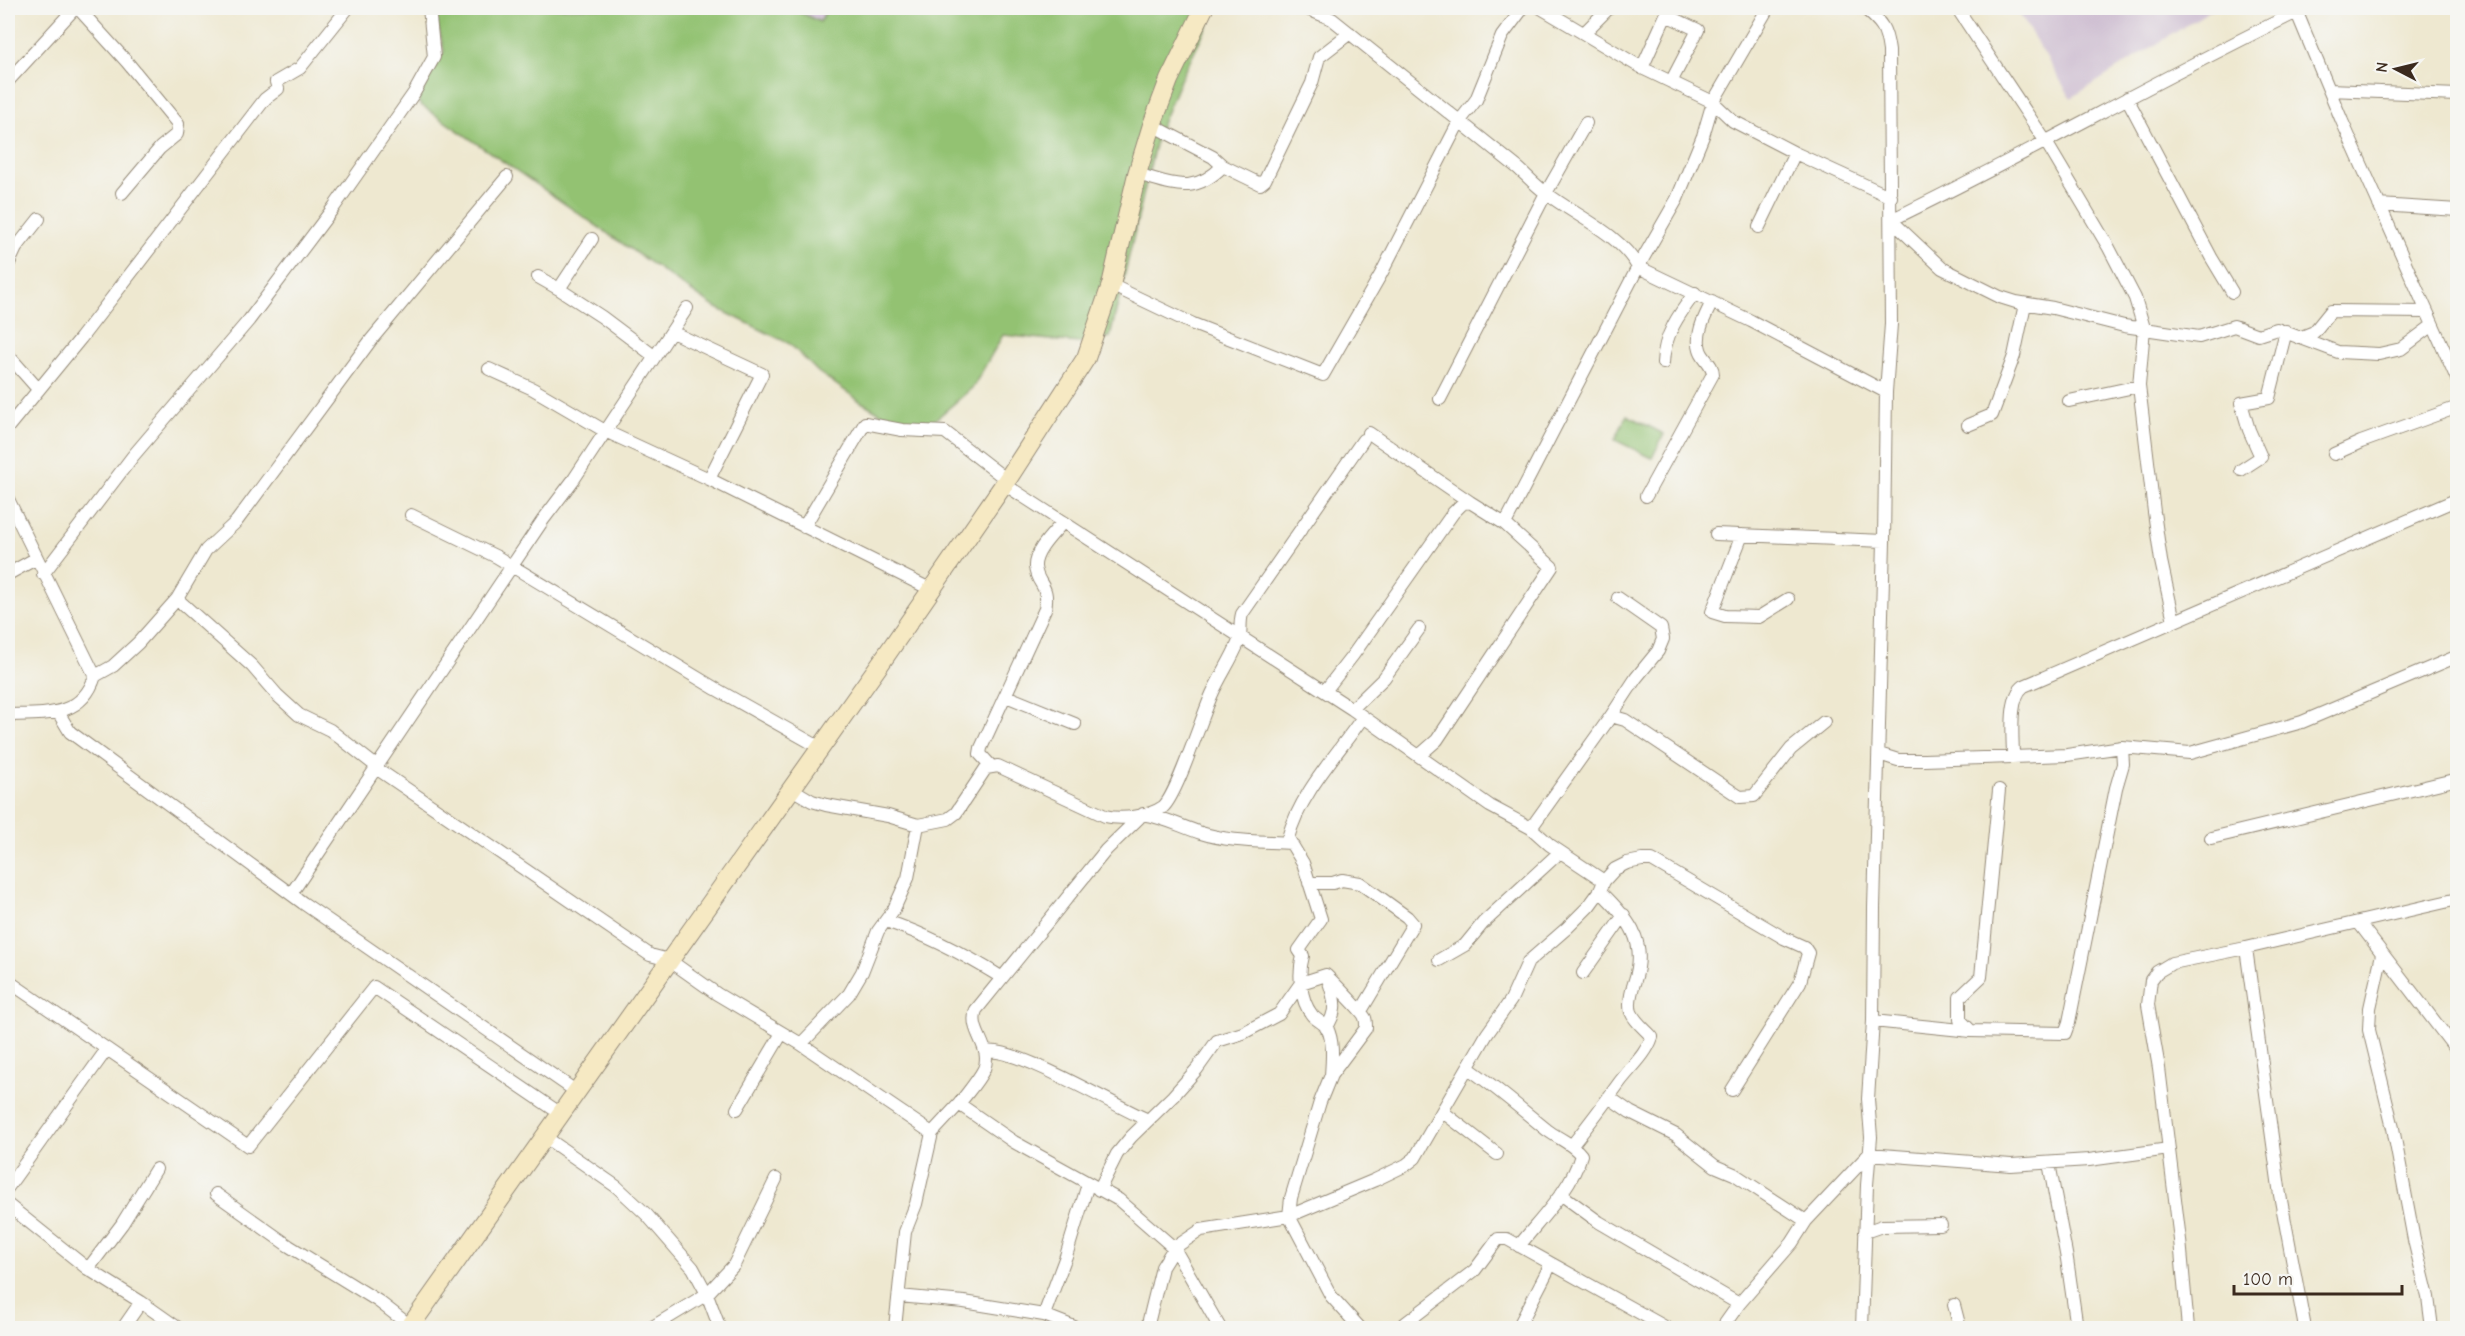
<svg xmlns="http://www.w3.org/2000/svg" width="2465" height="1336" viewBox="0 0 2465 1336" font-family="'Comic Neue',sans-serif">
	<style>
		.industrial { fill: #cebed1 }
		.green { fill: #93c272; stroke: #677648; stroke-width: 1.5 }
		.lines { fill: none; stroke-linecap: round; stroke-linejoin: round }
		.street-casing { stroke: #948977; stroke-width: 14 }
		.secondary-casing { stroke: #948977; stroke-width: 20 }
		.street { stroke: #fff; stroke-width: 12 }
		.secondary { stroke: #f6e9c3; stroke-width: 18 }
	</style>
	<rect width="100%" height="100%" fill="#f6f6f2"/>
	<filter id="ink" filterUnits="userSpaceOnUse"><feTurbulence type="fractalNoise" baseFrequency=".0167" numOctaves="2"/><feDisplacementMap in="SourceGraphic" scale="12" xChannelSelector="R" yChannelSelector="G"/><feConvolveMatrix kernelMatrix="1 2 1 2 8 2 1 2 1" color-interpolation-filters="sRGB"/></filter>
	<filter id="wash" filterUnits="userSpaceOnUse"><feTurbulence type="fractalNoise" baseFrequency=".008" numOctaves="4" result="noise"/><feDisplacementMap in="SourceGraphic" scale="24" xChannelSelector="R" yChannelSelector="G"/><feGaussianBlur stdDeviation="1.35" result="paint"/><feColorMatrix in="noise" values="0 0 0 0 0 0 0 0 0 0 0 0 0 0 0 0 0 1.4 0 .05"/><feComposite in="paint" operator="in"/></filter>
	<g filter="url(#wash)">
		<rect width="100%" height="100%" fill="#eee8d0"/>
		<path class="industrial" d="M791 8H827L820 22Z
			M2016 8H2214L2071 98Z"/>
		<path class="green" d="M436 8H791L820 22 827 8H1216L1180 80 1157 136 1110 337 1079 343 1003 335 973 387 928 426 896 422 863 403 818 372 790 344 713 306 421 105 417 100 444 51 435 14Z
			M1627 415 1664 434 1652 458 1615 440Z"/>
	</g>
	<g filter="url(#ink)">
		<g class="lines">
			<defs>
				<path id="street" d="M78 8 127 62 178 124 177 134 160 148 122 193
					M1305 8 1332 19 1518 168C1527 176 1536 186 1546 193 1577 217 1619 233 1638 267L1751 321 1886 392
					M1541 8 1642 68 1713 102 1733 121 1795 153 1891 197
					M1957 8 2046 142 2109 248 2135 298 2144 328 2139 386 2154 512 2161 561 2174 621
					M2295 8 2342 121 2458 381
					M2297 12C2160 78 2028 154 1891 220L1942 268 2000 297 2016 302 2053 308 2124 326 2199 337 2234 326 2258 335 2277 329 2338 352 2379 354 2401 349 2433 325
					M1584 33 1609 8
					M1642 68 1666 15 1698 30 1671 82
					M8 81 75 8
					M2329 90 2458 95
					M2127 98 2211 257 2232 292
					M1152 125 1213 157 1223 166 1260 184 1265 180 1312 83 1319 57 1350 33
					M1137 174C1174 184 1193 196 1223 166
					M2379 205 2458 210
					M1759 227 1795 153
					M592 239 559 289 602 317 654 356
					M8 265 16 248 39 219
					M538 277 559 289
					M1111 285 1193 324 1323 375 1381 274 1459 122 1476 100 1502 36 1523 8
					M672 332 762 374 709 479
					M2299 338 2314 332 2331 311 2427 312
					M8 355 38 389
					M1663 363C1664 335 1679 314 1695 293
					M489 369 533 389 605 431 709 479 930 589
					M1440 399 1546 193 1586 123
					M2069 401 2139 386
					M1968 425 1992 415 2014 356 2025 304
					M8 427 81 338 265 99 278 89 276 82 300 68 348 8
					M1369 433 1470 502
					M2334 454 2361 442 2458 407
					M2241 470 2261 457 2249 430 2241 403 2269 398 2286 331
					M1004 484 1352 709 1490 806 1531 828 1550 845 1604 881
					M1646 496 1713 374C1713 364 1702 358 1700 349 1695 333 1706 315 1712 302
					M8 499 95 676C82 718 44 714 8 715
					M411 515 497 557 716 689 819 747
					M1505 524 1638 267 1677 199 1703 136 1713 102 1768 8
					M804 527 865 423 902 430 945 432 1007 480
					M1716 534 1884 541
					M1742 535 1712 612 1725 616 1759 617 1788 599
					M8 574 37 558
					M43 574 133 456 249 320 334 207 414 93 434 57 429 8
					M177 599 252 666 277 695 299 715 330 730 376 766
					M95 676 113 666 138 643 177 599 206 550 236 522 371 340 507 177
					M1325 691 1353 655 1453 513 1463 503 1470 502 1505 524 1552 567 1437 740 1420 755
					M1006 696 1075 724
					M1352 709 1384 678 1419 629
					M58 712 70 732 303 903 577 1092
					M1611 716 1625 720 1740 797 1754 796 1791 749 1824 722
					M1879 754 1898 760H1924L2067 755 2122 747 2190 753 2302 722 2458 656
					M2013 757C2013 738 2008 697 2024 686L2458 499
					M991 766 980 754 981 748 1045 609C1050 584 1037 586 1035 567 1034 551 1054 533 1063 522
					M376 768 650 955 669 960 717 994 801 1044 932 1133 959 1104 1014 1142 1119 1200 1174 1248 1220 1328
					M790 788 812 801 826 805 888 816 918 825 948 819 956 813 986 768 998 766 1105 816C1121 820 1149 817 1163 807 1177 795 1202 716 1212 694 1220 676 1232 659 1239 641 1242 633 1239 624 1242 614L1363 440
					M1147 815C1166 818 1182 827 1201 833 1229 842 1261 841 1291 843
					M1531 828 1611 716 1636 678 1658 651 1663 639 1661 628 1618 598
					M2211 838 2458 779
					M1309 883H1333L1342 880 1360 883 1407 917 1413 924 1361 1011
					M291 894 543 520 574 479 687 308
					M886 921C928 935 964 954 1001 977
					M2359 923 2458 1052
					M2246 948 2280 1195 2305 1328
					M1439 960 1465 945 1483 923 1560 852
					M1583 973 1624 915
					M1326 975C1333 982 1364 1013 1365 1018 1366 1020 1366 1027 1366 1028L1331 1075 1320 1102 1291 1198 1289 1216 1331 1296 1360 1328
					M8 981 248 1146 374 987 561 1114
					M2370 1008 2382 954 2370 1008 2369 1030 2393 1128 2414 1240 2428 1297 2432 1328
					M1873 1021 1971 1031 2065 1033 2069 1022 2116 788 2123 764 2122 747
					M1326 1028C1338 1011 1335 1000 1329 982
					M1971 1031 1960 1020V997L1981 977 1999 790
					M801 1044 849 994 862 972 878 931 894 909 908 878 918 825
					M985 1052C1014 1045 1116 1107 1148 1120
					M1468 1068C1496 1087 1521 1109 1547 1130 1559 1139 1572 1143 1581 1155 1572 1188 1541 1218 1519 1246
					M1331 1075C1332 1061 1334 1041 1327 1028 1324 1023 1316 1020 1312 1015 1300 1000 1298 973 1303 956L1299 950 1321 919 1303 863 1288 838C1300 793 1337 755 1363 717
					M1610 1098 1630 1112 1676 1135 1715 1166 1734 1174 1806 1221
					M959 1104C967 1093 978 1081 984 1069 993 1046 968 1032 976 1010L1106 850 1143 814
					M737 1109 782 1033
					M1443 1112 1497 1154
					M545 1137 617 1187 647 1215 693 1268 707 1294 719 1326 718 1328
					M1573 1144C1589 1124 1604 1104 1619 1083 1630 1068 1646 1055 1652 1037 1645 1029 1635 1022 1631 1012 1628 1003 1632 989 1635 980 1648 940 1627 917 1600 891
					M2049 1163 2067 1259 2077 1328
					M8 1187 107 1049
					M1099 1190 1117 1154 1131 1137 1173 1096 1197 1069 1217 1041 1243 1033 1279 1014 1301 983 1326 975
					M216 1194 289 1246 378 1301 413 1328
					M1562 1195 1599 1222 1739 1304
					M8 1205 88 1269 141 1302 178 1328
					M1865 1232 1882 1226 1941 1225
					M88 1269 122 1224 156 1169
					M899 1296 964 1302 1044 1315 1077 1328
					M1954 1305 1960 1328
					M1044 1315 1066 1256 1088 1184
					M123 1328 141 1302
					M651 1328 707 1294 734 1265 776 1179
					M895 1328 905 1232 916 1204 932 1133
					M1147 1328 1162 1267 1174 1248 1201 1230 1289 1216 1375 1180 1406 1165 1415 1158 1487 1034 1511 1000 1528 962 1567 928 1589 906 1600 891 1604 881 1615 869 1627 863 1642 860H1652L1784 938 1804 947 1808 953 1800 982 1732 1090
					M1399 1328 1475 1270 1498 1239H1507L1667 1328
					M1518 1328 1551 1264
					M1722 1328 1739 1304 1792 1243 1806 1221 1869 1154 2011 1165 2089 1160 2169 1149
					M1862 1328 1867 1185 1871 1137 1868 1099 1873 1021 1874 908 1884 541 1886 392 1891 324 1889 51C1886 28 1882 23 1864 8
					M2188 1328 2180 1240 2159 1068 2148 1005 2151 980 2157 972 2172 963 2246 948 2458 899"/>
				<path id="secondary" d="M409 1328 880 664 1009 477 1086 358 1111 285 1137 174 1152 125 1169 80 1204 8"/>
			</defs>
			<use href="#street" class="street-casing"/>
			<use href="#secondary" class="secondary-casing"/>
			<use href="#street" class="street"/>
			<use href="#secondary" class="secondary"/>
		</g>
	</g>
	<rect width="2465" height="1336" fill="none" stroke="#f6f6f2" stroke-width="30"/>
	<g transform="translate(2396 69) rotate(277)" stroke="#f6f6f2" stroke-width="4.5" paint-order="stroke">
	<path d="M0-4.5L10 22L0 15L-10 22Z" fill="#3b2a1e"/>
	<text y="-9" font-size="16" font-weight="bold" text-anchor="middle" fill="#3b2a1e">N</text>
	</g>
	<path d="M2234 1285v9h168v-9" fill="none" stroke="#3b2a1e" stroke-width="3"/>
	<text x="2243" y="1285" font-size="18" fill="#3b2a1e" stroke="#f6f6f2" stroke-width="4.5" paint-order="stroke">100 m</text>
</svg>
